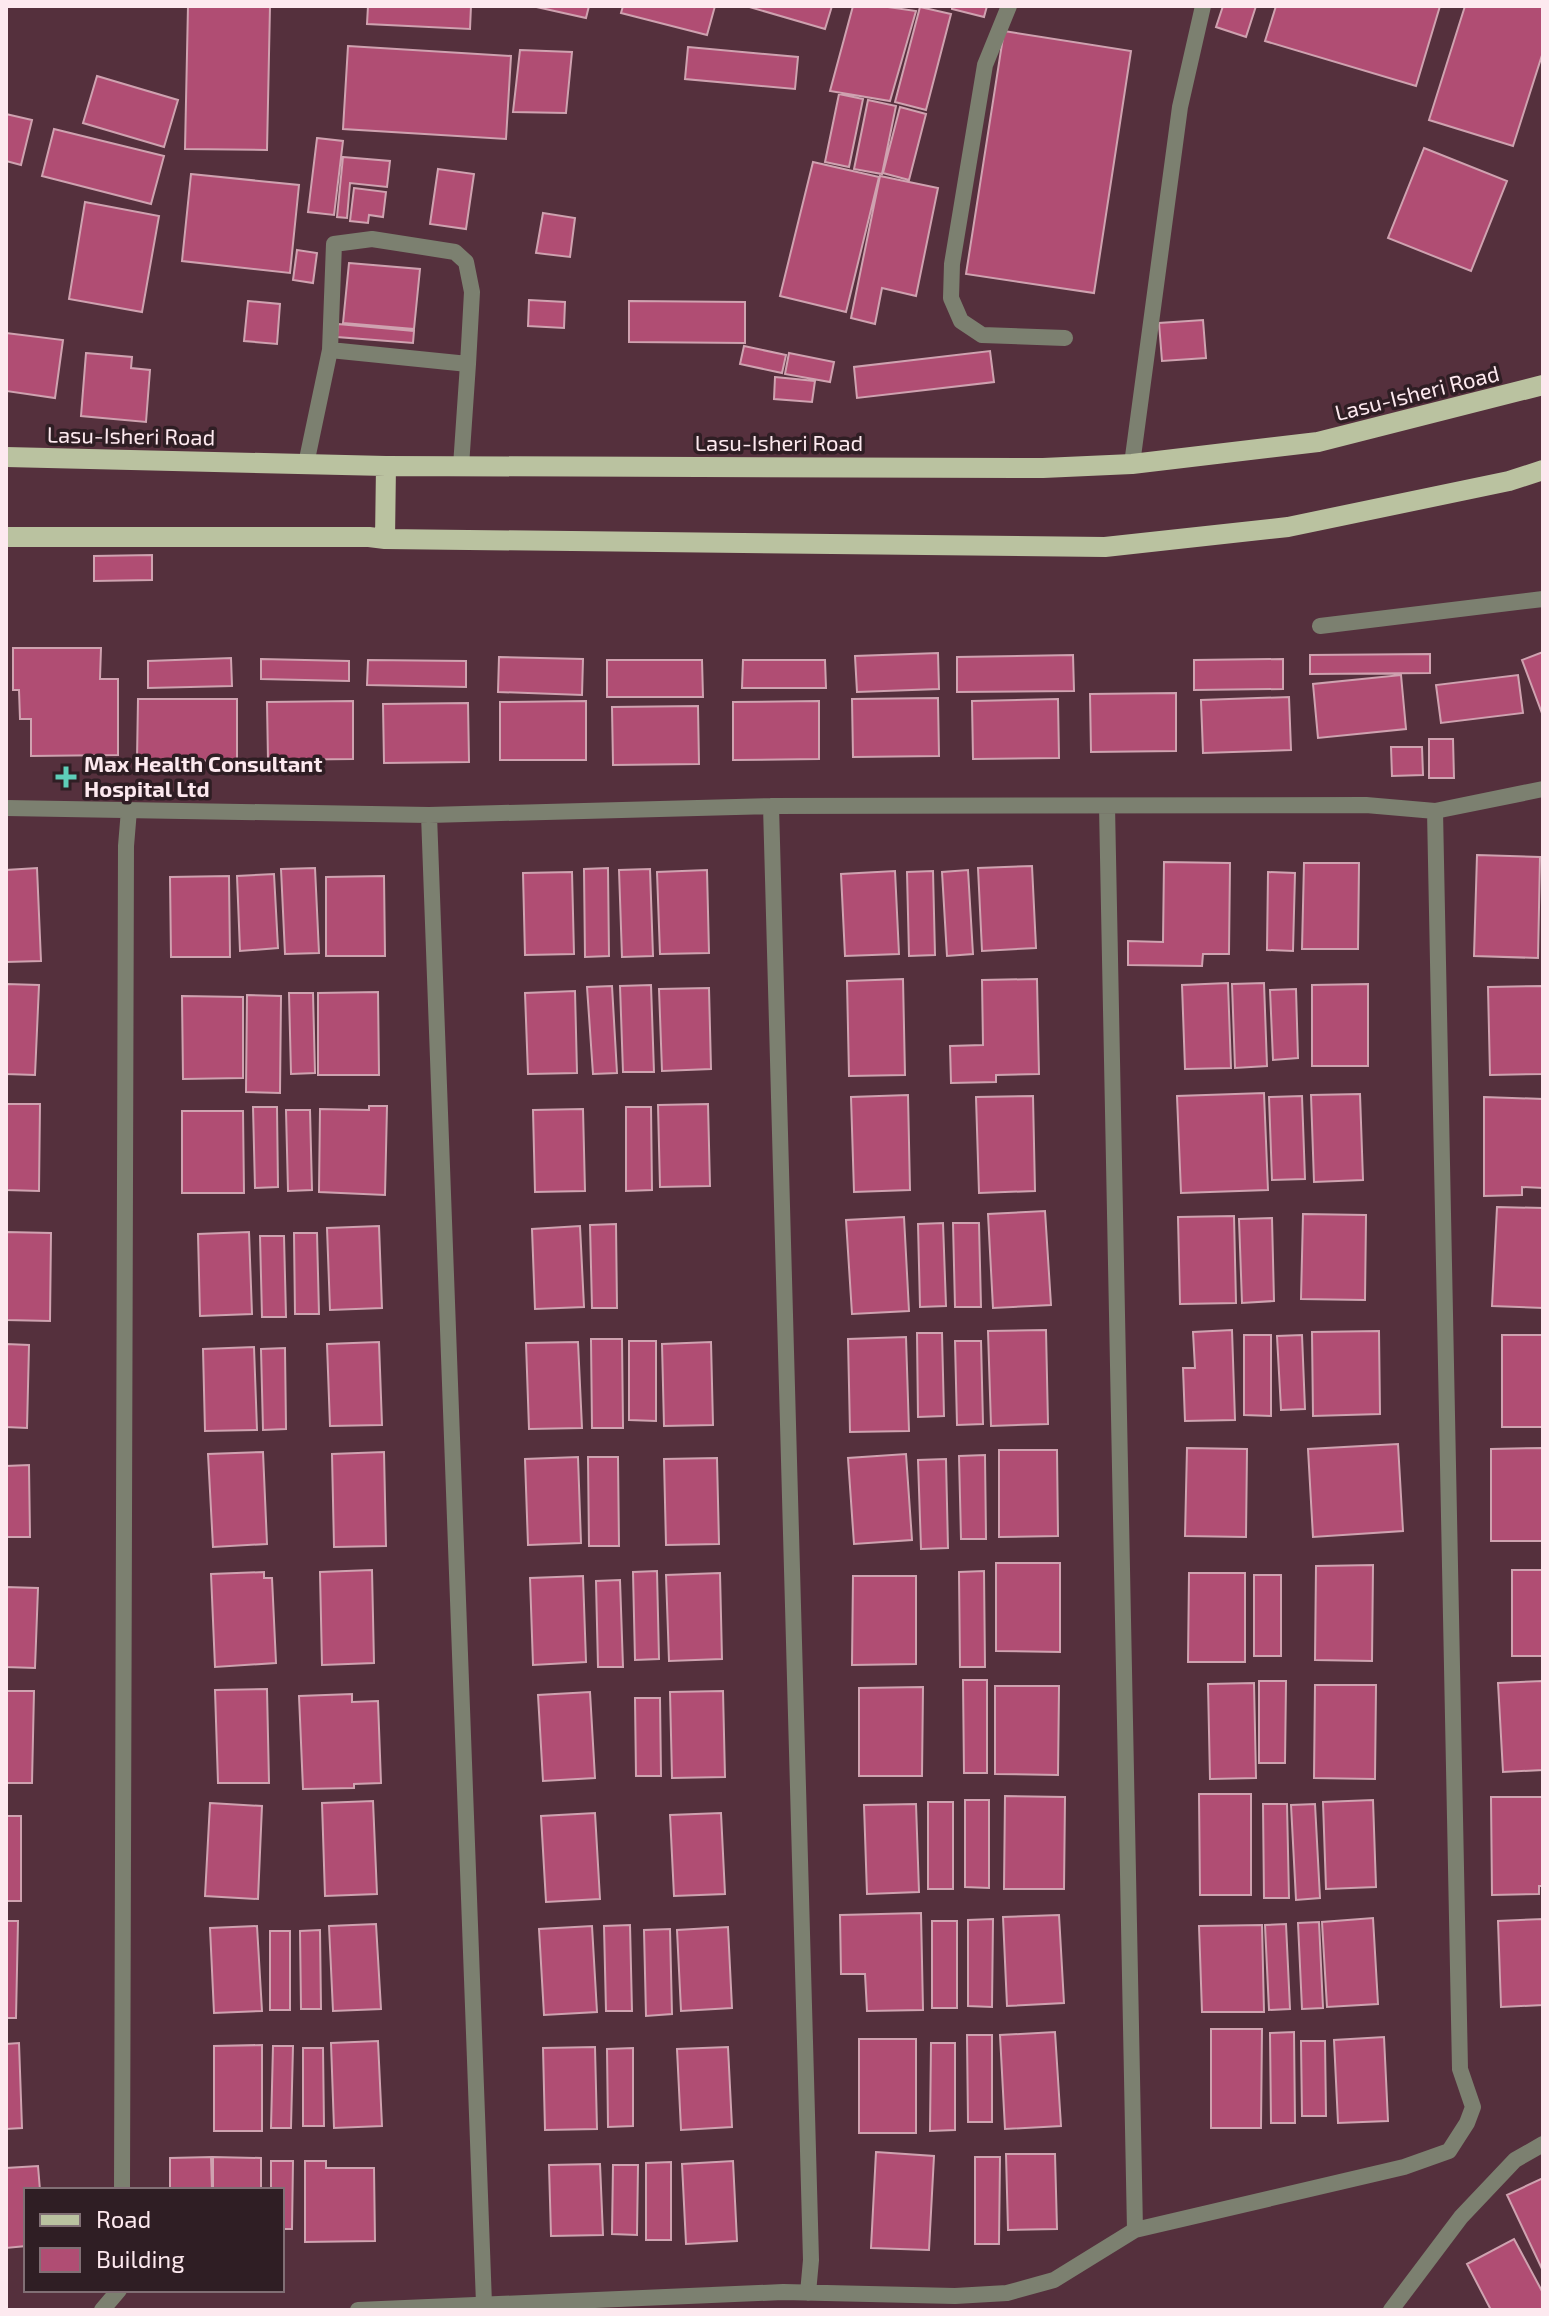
<svg xmlns="http://www.w3.org/2000/svg" width="1549" height="2316" viewBox="0 0 1549 2316" font-family="'Exo 2',sans-serif">
	<style>
		.building { fill: #b04d73; stroke: #cfa2b0; stroke-width: 2 }
		.lines { fill: none; stroke-linecap: round; stroke-linejoin: round }
		.lane { stroke: #7c8070; stroke-width: 16 }
		.street { stroke: #7c8070; stroke-width: 16 }
		.primary { stroke: #bac2a0; stroke-width: 20 }
		.poi-dot { fill: #5eceb8; stroke: #2f1e24; stroke-width: 3 }
		.labels { text-anchor: middle; stroke-width: 7; stroke-linejoin: round; paint-order: stroke }
		.street-label { font-size: 22px; fill: #fde9ef; stroke: #2f1e24 }
		.poi-label { font-size: 22px; font-weight: bold; fill: #fde9ef; stroke: #2f1e24; text-anchor: start }
	</style>
	<rect width="100%" height="100%" fill="#55303d"/>
	<path class="building" d="M188 6H270L267 150 185 149Z
		M368 6H471L470 29 367 24Z
		M532 6H589L586 18Z
		M623 6H715L707 35 621 13Z
		M746 6H832L825 29Z
		M853 6H881L916 11 890 101 830 91Z
		M952 6H987L984 17 952 9Z
		M1223 6H1256L1246 37 1216 27Z
		M1276 6H1440L1416 86 1265 41Z
		M1465 6H1543V52L1513 146 1429 120Z
		M920 7 951 14 926 110 895 102Z
		M1004 31 1131 51 1094 293 966 274Z
		M348 46 511 56 506 139 343 129Z
		M688 47 798 57 795 89 685 79Z
		M520 50 572 52 566 113 513 112Z
		M97 76 178 100 164 147 83 123Z
		M839 94 863 99 849 167 825 162Z
		M868 100 896 106 882 174 854 169Z
		M900 107 926 114 909 180 883 173Z
		M6 114 32 120 21 165 6 161Z
		M54 129 164 156 151 204 42 176Z
		M317 138 343 141 334 215 308 212Z
		M1424 148 1507 181 1471 271 1388 238Z
		M343 157 390 161 387 187 350 183 347 218 337 217Z
		M813 162 879 177 846 312 780 296Z
		M438 169 474 174 466 229 430 224Z
		M191 174 299 185 290 273 182 261Z
		M880 176 938 188 916 296 882 288 875 324 851 318Z
		M354 188 386 192 383 217 369 215 368 223 350 221Z
		M85 202 159 216 142 312 69 299Z
		M543 213 575 218 570 257 536 253Z
		M297 250 317 253 313 283 293 280Z
		M349 263 420 269 414 329 343 323Z
		M529 300 565 302 564 328 528 326Z
		M248 301 280 304 277 344 244 341Z
		M629 301 745 302V343L629 342Z
		M1203 320 1206 358 1162 361 1159 323Z
		M338 324 414 331 413 343 337 337Z
		M6 333 63 340 55 398 6 391Z
		M744 346 786 355 782 373 740 364Z
		M990 351 994 382 857 398 854 367Z
		M86 353 132 357 131 368 150 370 146 422 81 416Z
		M789 353 834 362 830 382 785 374Z
		M775 377 815 381 812 402 774 399Z
		M152 555V580L94 581V556Z
		M13 648H101L100 679H118V755L31 756V719H20L19 690H13Z
		M1543 652V716L1522 660Z
		M938 653 939 689 857 692 855 656Z
		M1430 654V673L1310 674V655Z
		M1073 655 1074 691 957 692V657Z
		M499 657 583 659 582 695 498 692Z
		M231 658 232 686 148 688V661Z
		M261 659 349 661V681L261 679Z
		M1283 659V689L1194 690V660Z
		M368 660 466 661V687L367 685Z
		M607 660H702L703 697H607Z
		M743 660H825L826 688H742Z
		M1401 675 1406 729 1318 738 1313 684Z
		M1518 675 1523 713 1441 723 1436 685Z
		M1176 693V751L1091 752 1090 694Z
		M1289 697 1291 750 1203 753 1201 700Z
		M938 698 939 756 853 757 852 699Z
		M138 699H237V761L137 760Z
		M1058 699 1059 758 973 759 972 701Z
		M353 701V759L268 760 267 702Z
		M586 701V760H500V702Z
		M819 701V759L733 760V702Z
		M468 703 469 762 384 763 383 704Z
		M698 706 699 764 613 765 612 707Z
		M1429 739H1453L1454 778H1429Z
		M1391 747H1422L1423 775 1392 776Z
		M1477 855 1540 857 1538 958 1474 956Z
		M1164 862 1230 863 1229 954H1203L1202 966 1128 965V941L1163 942Z
		M1304 863H1359L1358 949H1302Z
		M1032 866 1036 948 982 951 978 868Z
		M37 868 41 961 6 962V870Z
		M315 868 319 953 285 954 281 869Z
		M608 868 609 956 585 957 584 869Z
		M650 869 653 956 622 957 619 870Z
		M707 870 709 953 660 954 657 872Z
		M968 870 973 954 947 956 942 872Z
		M895 871 899 954 845 956 841 874Z
		M933 871 935 955 909 956 907 872Z
		M572 872 574 954 525 955 523 873Z
		M1268 872 1295 873 1293 951 1267 950Z
		M274 874 278 948 240 951 237 876Z
		M229 876 230 957H171L170 877Z
		M384 876 385 956H326V877Z
		M903 979 905 1075 849 1076 847 981Z
		M1037 979 1039 1074 996 1075V1082L951 1083 950 1046 983 1045 982 980Z
		M1228 983 1231 1068 1185 1069 1182 985Z
		M1264 983 1267 1066 1235 1068 1232 984Z
		M6 984 39 985 35 1075 6 1074Z
		M1368 984V1066H1312V985Z
		M651 985 654 1072H623L620 986Z
		M612 986 617 1073 593 1074 587 987Z
		M1543 986V1074L1490 1075 1488 987Z
		M709 988 711 1069 662 1071 659 989Z
		M1296 989 1298 1058 1273 1060 1270 990Z
		M575 991 577 1073 528 1074 525 993Z
		M378 992 379 1075H318V993Z
		M289 993H313L315 1073 291 1074Z
		M247 995 281 996 280 1093 246 1092Z
		M182 996 243 997V1078L183 1079Z
		M1264 1093 1268 1190 1181 1193 1177 1096Z
		M1360 1094 1363 1180 1314 1182 1311 1095Z
		M908 1095 910 1190 854 1192 851 1097Z
		M1033 1096 1035 1191 979 1193 976 1097Z
		M1302 1096 1305 1179 1272 1180 1269 1097Z
		M1484 1097 1543 1099V1188L1522 1187V1195L1484 1196Z
		M6 1104H40L39 1191 6 1190Z
		M708 1104 710 1186 660 1187 658 1105Z
		M369 1106H387L385 1195 319 1192 320 1109 369 1110Z
		M253 1107H277L278 1187 255 1188Z
		M626 1107H651L652 1190 626 1191Z
		M583 1109 585 1191 535 1192 533 1110Z
		M286 1110H310L312 1190 288 1191Z
		M182 1111H243L244 1193H182Z
		M1497 1207 1543 1208V1308L1492 1306Z
		M1045 1211 1051 1305 993 1308 988 1214Z
		M1303 1214 1366 1215 1365 1300 1301 1299Z
		M1234 1216 1236 1303 1180 1304 1178 1217Z
		M904 1217 909 1311 852 1314 846 1220Z
		M1272 1218 1274 1301 1242 1303 1239 1219Z
		M943 1223 946 1306 920 1307 918 1224Z
		M953 1223H979L981 1307H955Z
		M616 1224 617 1308H592L590 1225Z
		M379 1226 382 1308 330 1310 327 1228Z
		M580 1226 584 1307 535 1309 532 1229Z
		M6 1232 51 1233 50 1321 6 1320Z
		M249 1232 252 1314 200 1316 198 1234Z
		M294 1233H317L319 1314H295Z
		M260 1236H284L286 1317H262Z
		M1046 1330 1048 1424 991 1426 988 1331Z
		M1232 1330 1235 1420 1185 1421 1183 1368H1195L1193 1332Z
		M1379 1331 1380 1414 1313 1416 1312 1332Z
		M917 1333H942L944 1416 918 1417Z
		M1244 1335H1271V1416L1244 1415Z
		M1302 1335 1305 1409 1281 1410 1277 1336Z
		M1502 1335H1543V1427H1502Z
		M906 1337 909 1431 850 1432 848 1339Z
		M591 1339H622L623 1428H592Z
		M629 1341H656V1421L629 1420Z
		M955 1341H981L983 1424 957 1425Z
		M379 1342 382 1425 330 1426 327 1344Z
		M578 1342 582 1428 529 1429 526 1343Z
		M711 1342 713 1425 664 1426 662 1344Z
		M6 1344 29 1345 27 1428 6 1427Z
		M254 1347 257 1430 205 1431 203 1349Z
		M285 1348 286 1429 263 1430 261 1349Z
		M1398 1444 1403 1531 1313 1537 1308 1449Z
		M1187 1448 1247 1449 1246 1537 1185 1536Z
		M1543 1448V1541H1491V1449Z
		M999 1450H1057L1058 1536 999 1537Z
		M263 1452 267 1544 213 1547 208 1454Z
		M384 1452 386 1546 334 1547 332 1454Z
		M906 1454 912 1540 854 1544 848 1458Z
		M985 1455 986 1539H961L959 1456Z
		M578 1457 581 1543 528 1545 525 1459Z
		M588 1457H618L619 1546H589Z
		M717 1458 719 1544 666 1545 664 1459Z
		M946 1459 948 1548 921 1549 918 1460Z
		M29 1465 30 1537H6V1466Z
		M996 1563H1060V1652L996 1651Z
		M1373 1565 1372 1661 1315 1660 1316 1566Z
		M372 1570 374 1663 322 1665 320 1572Z
		M1512 1570H1543V1656H1512Z
		M657 1571 659 1659 635 1660 633 1572Z
		M984 1571 985 1667H960L959 1572Z
		M264 1572V1578H272L276 1663 215 1667 211 1574Z
		M720 1573 722 1659 669 1661 666 1575Z
		M1189 1573H1245V1662H1188Z
		M1254 1575H1281V1656H1254Z
		M583 1576 586 1662 533 1665 530 1578Z
		M853 1576H916V1664L852 1665Z
		M620 1580 623 1667H598L596 1581Z
		M6 1587 38 1588 35 1668 6 1667Z
		M963 1680H987V1773H964Z
		M1259 1681H1286L1285 1763H1259Z
		M1543 1681V1770L1503 1772 1498 1683Z
		M1254 1683 1256 1778 1210 1779 1208 1684Z
		M1315 1685H1376L1375 1779 1314 1778Z
		M995 1686H1059L1058 1775 995 1774Z
		M923 1687 922 1776H859V1688Z
		M267 1689 269 1783H218L215 1690Z
		M6 1691H34L32 1783H6Z
		M723 1691 725 1777 672 1778 670 1692Z
		M590 1692 595 1778 543 1781 538 1695Z
		M352 1694V1702L378 1701 381 1783 354 1784V1788L303 1789 299 1696Z
		M635 1698H660L661 1776H636Z
		M1199 1794H1251V1895H1200Z
		M1005 1796 1065 1797 1064 1889H1004Z
		M1491 1797H1543V1886H1539V1894L1492 1895Z
		M965 1800H989V1888L965 1887Z
		M1373 1800 1376 1887 1326 1889 1323 1802Z
		M373 1801 377 1894 325 1896 322 1803Z
		M928 1802H953V1889H928Z
		M210 1803 262 1806 258 1899 205 1896Z
		M916 1804 919 1892 867 1894 864 1805Z
		M1263 1804H1287L1289 1898H1264Z
		M1315 1804 1320 1898 1296 1900 1291 1805Z
		M595 1813 600 1899 546 1902 541 1816Z
		M721 1813 725 1894 674 1896 670 1815Z
		M6 1816H21V1901H6Z
		M921 1913 923 2010 867 2011 865 1974H841L840 1915Z
		M1059 1915 1064 2003 1007 2006 1003 1917Z
		M1373 1918 1378 2004 1327 2007 1322 1922Z
		M993 1919 992 2007 968 2006V1920Z
		M1543 1919V2005L1501 2007 1498 1921Z
		M6 1921H18L16 2018H6Z
		M932 1921H957V2008H932Z
		M1319 1922 1323 2008 1302 2009 1298 1923Z
		M376 1924 381 2009 333 2011 329 1926Z
		M1286 1924 1290 2009 1269 2010 1265 1925Z
		M630 1925 632 2011H606L604 1926Z
		M1262 1925 1264 2012H1202L1199 1926Z
		M257 1926 262 2011 214 2013 210 1928Z
		M592 1926 597 2012 544 2015 539 1929Z
		M728 1927 732 2008 681 2011 677 1930Z
		M670 1929 672 2014 646 2016 644 1930Z
		M320 1930 321 2009H301L300 1931Z
		M270 1931H290V2010H270Z
		M1211 2029H1262L1261 2128H1211Z
		M1055 2032 1061 2126 1005 2129 1000 2035Z
		M1294 2032 1295 2123H1271L1270 2033Z
		M967 2035H992V2122H968Z
		M1384 2037 1388 2121 1338 2123 1334 2040Z
		M859 2039H916V2133H859Z
		M378 2041 382 2126 334 2128 331 2043Z
		M1301 2041H1325L1326 2116H1302Z
		M19 2043 22 2128 6 2129V2044Z
		M931 2043H955V2130L930 2131Z
		M262 2045V2131H214V2046Z
		M273 2046H293L291 2128H271Z
		M595 2047 597 2129 545 2130 543 2048Z
		M728 2047 732 2127 681 2130 677 2049Z
		M303 2048H323L324 2126H303Z
		M633 2048V2126L608 2127 607 2049Z
		M876 2152 934 2156 929 2250 871 2248Z
		M1006 2154H1055L1057 2229 1008 2230Z
		M211 2157 212 2190H170V2158Z
		M213 2157 261 2158V2190H213Z
		M975 2157H1000L999 2244H975Z
		M271 2161H293L292 2229H282V2190H271Z
		M305 2161H326V2168H374L375 2241 305 2242Z
		M733 2161 737 2241 686 2244 682 2164Z
		M671 2162V2240H646V2163Z
		M600 2164 603 2235 551 2236 549 2165Z
		M613 2165H638L637 2235 612 2234Z
		M38 2166 40 2190H26V2246L6 2248V2168Z
		M1543 2178V2271L1507 2195Z
		M1514 2239 1543 2293V2310H1491L1467 2264Z"/>
	<g class="lines">
		<path class="lane" d="M1009 6 985 65 952 264 951 298 961 321 982 335 1065 338
			M330 350 334 244 372 239 455 252 466 262 472 292 468 364
			M306 464 330 350 468 364 461 466
			M1320 626 1543 599"/>
		<path class="street" d="M1132 464 1180 107 1203 6
			M771 806 811 2260 808 2293
			M1107 806 1135 2230
			M6 808 429 815 771 806 1366 805 1435 811 1543 789
			M429 815 484 2304
			M122 2190 126 846 129 810
			M102 2310 119 2290
			M358 2310 783 2292 955 2296 1007 2293 1054 2280 1135 2230 1404 2167 1449 2151 1467 2123 1473 2107 1460 2069 1435 811
			M1391 2310 1461 2217 1515 2160 1543 2144"/>
		<path class="primary" d="M6 457 386 466 1043 468 1132 464 1318 442 1543 385
			M6 537H369L385 539 1105 547 1288 527 1509 481 1543 470
			M385 539 386 466"/>
	</g>
	<path class="poi-dot" d="M62 765h8v8h8v8h-8v8h-8v-8h-8v-8h8z"/>
	<g class="labels">
		<g class="street-label">
			<text transform="translate(1417 393) rotate(-14)" y="8">Lasu-Isheri Road</text>
			<text transform="translate(131 436) rotate(1)" y="8">Lasu-Isheri Road</text>
			<text x="779" y="451">Lasu-Isheri Road</text>
		</g>
		<g class="poi-label">
			<text x="84" y="772">Max Health Consultant<tspan x="84" dy="25">Hospital Ltd</tspan></text>
		</g>
	</g>
	<rect width="1549" height="2316" fill="none" stroke="#fde9ef" stroke-width="16"/>
	<rect x="24" y="2188" width="260" height="104" fill="#2f1e24" stroke="#816f75" stroke-width="2"/>
	<rect x="40" y="2214" width="40" height="12" fill="#bac2a0" stroke="#816f75" stroke-width="2"/>
	<text x="96" y="2228" font-size="24" fill="#fde9ef">Road</text>
	<rect x="40" y="2248" width="40" height="24" fill="#b04d73" stroke="#816f75" stroke-width="2"/>
	<text x="96" y="2268" font-size="24" fill="#fde9ef">Building</text>
</svg>
